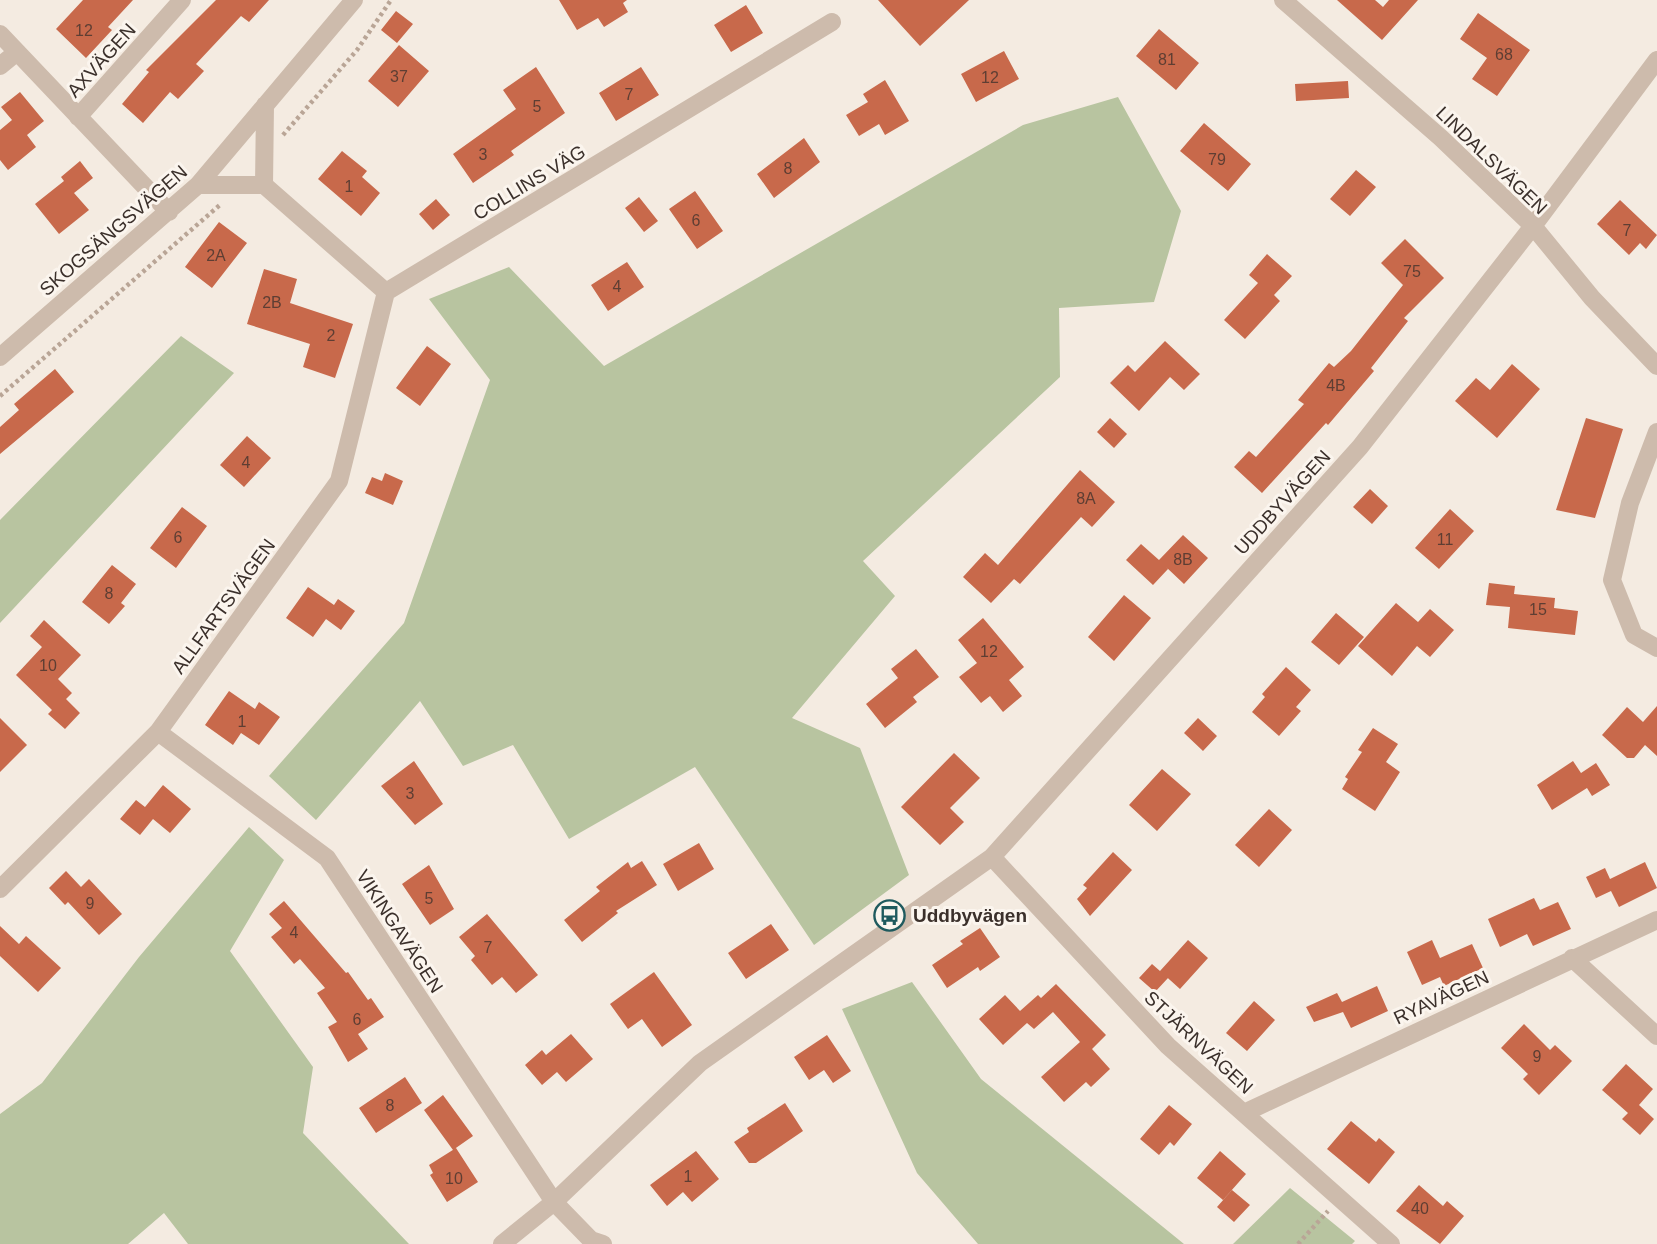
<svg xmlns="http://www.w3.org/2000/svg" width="1657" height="1244" viewBox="0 0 1657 1244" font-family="Helvetica,sans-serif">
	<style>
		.green { fill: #b8c4a0 }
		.building { fill: #c8694b }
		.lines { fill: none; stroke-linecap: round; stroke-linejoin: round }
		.path { stroke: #b9a596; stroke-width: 4.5; stroke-dasharray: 3.5 3.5; stroke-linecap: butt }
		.street { stroke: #cdbbac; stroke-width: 18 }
		.labels { text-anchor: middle; stroke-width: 6; stroke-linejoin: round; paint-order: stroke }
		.number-label { font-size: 16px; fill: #5e3e33 }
		.street-label { font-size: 19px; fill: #3b302b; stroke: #fbf5ee }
		.poi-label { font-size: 19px; font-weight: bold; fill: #3b302b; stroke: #fbf5ee; text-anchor: start }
	</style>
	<rect width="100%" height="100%" fill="#f4ebe1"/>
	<path class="green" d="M1118 97 1181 211 1154 302 1059 308 1060 377 863 561 895 596 792 718 860 748 909 875 814 945 695 767 569 839 513 745 463 766 420 701 316 820 269 776 404 623 490 380 429 299 509 267 604 366 1023 125Z
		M181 336 234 373 0 623V520Z
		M249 827 284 860 230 951 313 1067 303 1133 409 1244H188L164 1213 128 1244H0V1114L42 1083 139 957Z
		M912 982 981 1079 1184 1244H978L917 1173 842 1009Z
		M1290 1188 1355 1241 1352 1244H1233Z"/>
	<path class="building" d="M83 0H133L108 27 112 30 86 58 56 29Z
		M216 0H269L249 22 241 16 196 64 204 71 178 99 170 92 143 123 122 104 149 72 146 70Z
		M559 0H627L623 3 628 12 604 27 598 18 577 30Z
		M878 0H969L920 46Z
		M1337 0H1375L1383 7 1389 0H1418L1382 40Z
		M746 5 763 33 731 52 714 25Z
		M396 11 413 24 397 43 381 30Z
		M1478 13 1530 50 1497 96 1472 79 1487 58 1460 39Z
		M1159 29 1199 63 1176 90 1136 56Z
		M399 45 429 71 398 107 368 81Z
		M1004 51 1019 79 976 102 961 74Z
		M536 67 565 113 511 151 514 155 473 183 453 154 516 109 503 90Z
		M641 67 659 95 616 121 599 93Z
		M885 80 909 121 885 135 879 124 859 136 846 115 868 102 863 94Z
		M1348 81 1349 98 1296 101 1295 84Z
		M20 92 44 121 27 135 36 147 8 170 0 160V130L12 120 1 107Z
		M1204 123 1251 164 1228 191 1180 151Z
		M804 138 820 162 774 198 757 174Z
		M342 151 367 171 362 177 380 193 361 216 318 179Z
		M80 161 93 178 74 193 89 210 59 234 35 204 64 181 61 177Z
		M1356 170 1376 187 1350 216 1330 199Z
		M695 191 723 231 697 249 669 209Z
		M639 197 658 221 644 232 625 208Z
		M436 199 450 215 433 230 419 214Z
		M1620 200 1657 235 1646 249 1640 243 1629 255 1597 224Z
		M219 222 247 243 212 288 185 267Z
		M1405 239 1444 278 1404 318 1408 321 1371 368 1374 371 1328 425 1326 423 1262 493 1234 467 1249 451 1256 457 1304 404 1298 400 1329 363 1334 367 1351 351 1403 285 1381 263Z
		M1267 254 1292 276 1274 295 1280 301 1245 339 1224 320 1258 283 1249 275Z
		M627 262 644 287 608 311 591 285Z
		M264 269 297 279 290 303 353 324 335 378 303 367 310 344 247 324Z
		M1165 341 1200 374 1184 390 1170 377 1139 411 1110 383 1128 365 1135 372Z
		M427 346 451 364 420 406 396 388Z
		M1512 364 1540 389 1497 438 1455 401 1476 378 1490 390Z
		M55 369 74 392 0 454V427L19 410 14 404Z
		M1110 418 1127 434 1114 448 1097 432Z
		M1586 418 1623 429 1595 518 1556 510Z
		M247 436 271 458 244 487 220 465Z
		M1080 470 1115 502 1092 527 1081 517 1020 584 1014 579 991 603 963 577 985 553 998 565Z
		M385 473 403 481 393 505 365 493 372 477 382 481Z
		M1370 489 1388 506 1372 524 1353 507Z
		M182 507 207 526 176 568 150 548Z
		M1450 509 1474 531 1439 569 1415 548Z
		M1183 535 1208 558 1184 584 1166 567 1168 569 1153 585 1126 560 1141 544 1159 560Z
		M112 565 136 584 121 603 125 606 109 624 82 602Z
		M1489 583 1515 586 1514 594 1555 598 1554 608 1578 611 1575 635 1508 628 1510 607 1486 605Z
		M308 587 334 605 338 599 355 611 341 630 326 619 313 637 286 618Z
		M1124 595 1151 618 1114 661 1088 637Z
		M1396 603 1418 622 1430 609 1454 630 1430 657 1417 646 1392 676 1358 646Z
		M1336 613 1364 637 1339 665 1311 642Z
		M983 618 1024 667 1009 680 1022 696 1003 712 990 696 981 703 959 677 977 663 958 640Z
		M44 620 81 655 58 679 72 693 66 699 80 713 65 729 48 714 52 710 16 675 42 647 30 636Z
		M916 649 939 677 913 697 917 702 885 728 866 704 898 678 891 669Z
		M1286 667 1311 690 1296 707 1301 711 1279 736 1252 712 1265 697 1262 694Z
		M229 691 255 709 259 702 280 717 259 745 241 733 233 745 205 725Z
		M1657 706V756L1645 745 1634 758H1627L1602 735 1627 707 1643 722Z
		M0 718 27 745 0 772Z
		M1198 718 1217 736 1203 751 1184 733Z
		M1373 728 1398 744 1386 762 1400 772 1375 811 1342 789 1348 779 1345 777 1362 752 1358 750Z
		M954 753 980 778 950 808 964 822 940 845 901 807Z
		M414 761 443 804 415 825 381 786Z
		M1573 761 1581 773 1596 763 1610 785 1592 796 1587 788 1552 810 1537 785Z
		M1162 769 1191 794 1157 831 1129 805Z
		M163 785 191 809 170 833 153 819 140 835 120 819 136 800 145 807Z
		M1269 809 1292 830 1259 867 1235 845Z
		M699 843 714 869 678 891 663 864Z
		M1113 852 1132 870 1090 916 1077 899 1087 888 1083 885Z
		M642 861 657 885 616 911 618 913 582 942 564 920 600 891 596 887 628 862 631 868Z
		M1645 862 1657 888 1619 907 1611 891 1596 898 1586 877 1605 868 1610 879Z
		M429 865 454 909 430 925 402 884Z
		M66 871 81 887 89 879 122 914 99 935 68 902 65 905 49 888Z
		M1534 898 1540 910 1558 902 1571 929 1533 946 1527 934 1500 947 1488 919Z
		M284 901 346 973 348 972 368 1000 371 998 384 1017 358 1034 368 1049 348 1062 328 1027 337 1022 317 993 325 988 300 959 294 964 271 937 282 928 269 914Z
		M487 914 538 975 516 993 502 977 492 985 471 960 475 956 459 937Z
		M771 924 789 950 746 979 728 953Z
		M0 926 19 944 26 936 61 968 38 992 0 956Z
		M980 928 1000 957 980 971 978 967 947 988 932 965 963 944 960 941Z
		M1188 940 1208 958 1180 989 1160 971 1168 978 1155 992 1139 978 1152 964 1160 971Z
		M1432 940 1440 958 1472 944 1483 968 1444 986 1440 977 1422 985 1407 952Z
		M654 972 692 1025 662 1047 642 1019 628 1029 610 1004Z
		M1056 984 1106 1035 1092 1049 1110 1069 1091 1087 1086 1082 1064 1102 1041 1077 1080 1042 1053 1012 1034 1029 1027 1023 1003 1045 979 1019 1005 995 1020 1011 1038 995 1041 998Z
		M1377 986 1388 1011 1351 1028 1343 1012 1314 1022 1306 1007 1337 993 1342 1002Z
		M1254 1001 1275 1020 1247 1051 1226 1033Z
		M1524 1024 1550 1050 1555 1045 1572 1061 1539 1095 1523 1079 1528 1074 1501 1048Z
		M571 1034 593 1059 566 1082 557 1072 542 1085 525 1065 542 1050 546 1055Z
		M827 1035 851 1071 833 1083 824 1070 809 1080 794 1057Z
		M1626 1064 1653 1089 1639 1105 1654 1119 1640 1135 1622 1119 1628 1113 1602 1090Z
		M405 1077 422 1103 376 1133 359 1108Z
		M443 1095 473 1136 453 1150 424 1110Z
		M785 1103 803 1131 756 1163H749L734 1142 749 1132 747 1128Z
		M1169 1105 1192 1124 1174 1146 1170 1142 1159 1155 1140 1139Z
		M1351 1121 1376 1142 1379 1138 1395 1152 1369 1184 1327 1149Z
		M456 1148 478 1182 447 1202 430 1175 433 1173 429 1165Z
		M696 1151 719 1179 692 1202 683 1192 667 1206 650 1185Z
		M1220 1151 1246 1174 1223 1200 1197 1178Z
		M1419 1185 1443 1206 1447 1201 1464 1216 1440 1244 1396 1211Z
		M1232 1190 1250 1205 1234 1222 1217 1207Z"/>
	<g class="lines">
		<path class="path" d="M283 135 357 50 391 0
			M0 396 221 204
			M1298 1244 1328 1211"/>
		<path class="street" d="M1283 0 1441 138 1533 226 1592 298 1657 366
			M0 34 169 212
			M0 66 17 52
			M265 105 264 185 386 292 832 22
			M78 117 182 0
			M198 185H264
			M0 357 198 185 354 0
			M1657 432 1630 503 1612 580 1634 635 1657 648
			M158 732 327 858 554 1202 591 1240 603 1244
			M992 857 1168 1046 1391 1244
			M0 889 158 732 339 481 386 292
			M1572 958 1657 1036
			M1244 1113 1657 920
			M502 1244 554 1202 700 1063 992 857 1360 447 1533 226 1657 60"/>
	</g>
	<defs>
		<symbol id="bus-ring" viewBox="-11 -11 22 22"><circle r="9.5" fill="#fbf5ee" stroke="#1f5a5e" stroke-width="1.5"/><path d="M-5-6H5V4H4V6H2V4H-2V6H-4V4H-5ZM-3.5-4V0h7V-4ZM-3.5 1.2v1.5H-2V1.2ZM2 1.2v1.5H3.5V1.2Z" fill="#1f5a5e"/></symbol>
	</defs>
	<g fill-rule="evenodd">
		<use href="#bus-ring" x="872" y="898" width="35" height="35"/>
	</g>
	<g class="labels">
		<g class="number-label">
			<text x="84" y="36">12</text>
			<text x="1504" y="60">68</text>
			<text x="1167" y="65">81</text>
			<text x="399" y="82">37</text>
			<text x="990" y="83">12</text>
			<text x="629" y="100">7</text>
			<text x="537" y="112">5</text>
			<text x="483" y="160">3</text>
			<text x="1217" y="165">79</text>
			<text x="788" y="174">8</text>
			<text x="349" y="192">1</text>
			<text x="696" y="226">6</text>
			<text x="1627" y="236">7</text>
			<text x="216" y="261">2A</text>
			<text x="1412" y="277">75</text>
			<text x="617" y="292">4</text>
			<text x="272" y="308">2B</text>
			<text x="331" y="341">2</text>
			<text x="1336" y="391">4B</text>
			<text x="246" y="468">4</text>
			<text x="1086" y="504">8A</text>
			<text x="178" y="543">6</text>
			<text x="1445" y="545">11</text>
			<text x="1183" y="565">8B</text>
			<text x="109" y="599">8</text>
			<text x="1538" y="615">15</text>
			<text x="989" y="657">12</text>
			<text x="48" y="671">10</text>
			<text x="242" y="727">1</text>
			<text x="410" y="799">3</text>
			<text x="429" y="904">5</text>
			<text x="90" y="909">9</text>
			<text x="294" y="938">4</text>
			<text x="488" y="953">7</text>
			<text x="357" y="1025">6</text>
			<text x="1537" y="1062">9</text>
			<text x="390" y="1111">8</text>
			<text x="688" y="1182">1</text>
			<text x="454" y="1184">10</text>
			<text x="1420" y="1214">40</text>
		</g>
		<g class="street-label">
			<text transform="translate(101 60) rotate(-48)" y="7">AXVÄGEN</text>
			<text transform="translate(1492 160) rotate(44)" y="7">LINDALSVÄGEN</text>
			<text transform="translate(529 182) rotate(-31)" y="7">COLLINS VÄG</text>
			<text transform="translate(113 230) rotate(-41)" y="7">SKOGSÄNGSVÄGEN</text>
			<text transform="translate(1282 502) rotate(-48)" y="7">UDDBYVÄGEN</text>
			<text transform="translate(223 606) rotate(-54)" y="7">ALLFARTSVÄGEN</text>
			<text transform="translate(400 931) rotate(57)" y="7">VIKINGAVÄGEN</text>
			<text transform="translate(1441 997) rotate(-25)" y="7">RYAVÄGEN</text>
			<text transform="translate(1199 1042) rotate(43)" y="7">STJÄRNVÄGEN</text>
		</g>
		<g class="poi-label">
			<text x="913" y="922">Uddbyvägen</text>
		</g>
	</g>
</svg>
